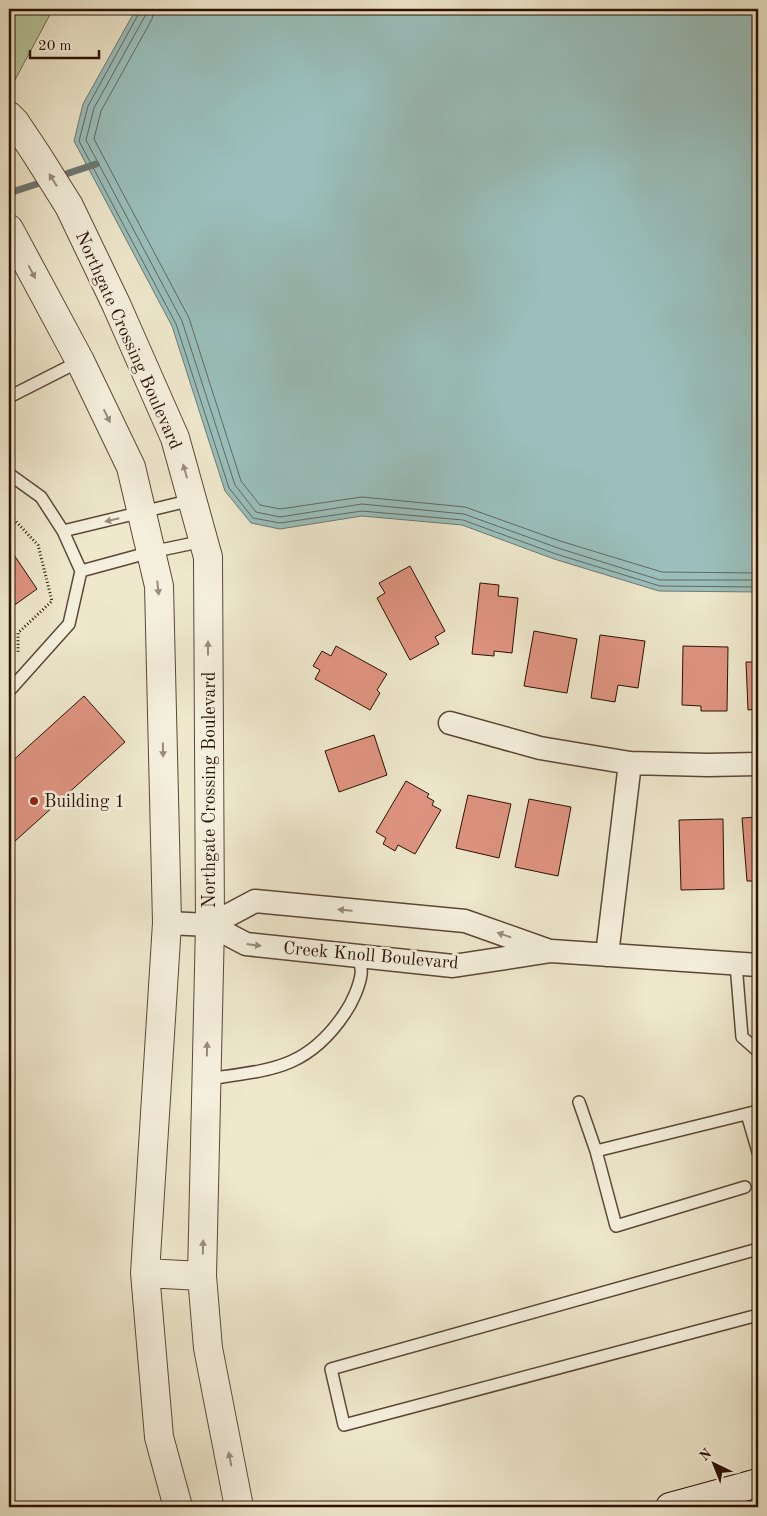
<svg xmlns="http://www.w3.org/2000/svg" width="767" height="1516" viewBox="0 0 767 1516" font-family="'Old Standard TT',serif">
	<style>
		.green { fill: #b6c69b; stroke: #706c4e }
		.water { fill: #9abfbc; stroke: #6e7972 }
		.lines { fill: none; stroke-linecap: round; stroke-linejoin: round }
		.shore { stroke: #62685f; stroke-width: 1 }
		.stream { stroke: #6e7972; stroke-width: 7 }
		.building { fill: #df9481; stroke: #2b1102 }
		.service-casing { stroke: #5c4735; stroke-width: 14 }
		.minor-casing { stroke: #5c4735; stroke-width: 25 }
		.tertiary-casing { stroke: #5c4735; stroke-width: 30 }
		.secondary-casing { stroke: #2b1102; stroke-width: 30 }
		.path { stroke: #2b1102; stroke-width: 3; stroke-dasharray: 1 2.5; stroke-linecap: butt }
		.service { stroke: #f5f0de; stroke-width: 11 }
		.minor { stroke: #f5f0de; stroke-width: 22 }
		.tertiary { stroke: #f5f0de; stroke-width: 28 }
		.secondary { stroke: #f5f0de; stroke-width: 28 }
		.oneway { fill: #9a8c7b }
		.poi-dot { fill: #8f2418; stroke: #f5f0de; stroke-width: 2 }
		.labels { text-anchor: middle; stroke-width: 5; stroke-linejoin: round; paint-order: stroke }
		.street-label { font-size: 18px; fill: #2b1102; stroke: #f5f0de }
		.poi-label { font-size: 18px; fill: #2b1102; stroke: #f5f0de; text-anchor: start }
	</style>
	<rect width="100%" height="100%" fill="#efe8cd"/>
	<filter id="stains"><feTurbulence type="fractalNoise" baseFrequency=".004" numOctaves="4"/><feColorMatrix values="0 0 0 0 .2 0 0 0 0 .09 0 0 0 0 .02 0 0 0 .5 -.17"/></filter>
	<radialGradient id="worn" r=".72"><stop offset=".6" stop-color="#630" stop-opacity="0"/><stop offset="1" stop-color="#630" stop-opacity=".3"/></radialGradient>
	<path class="green" d="M9 9H53L9 91Z"/>
	<path class="water" d="M136 9H758V592L659 591 554 559 462 525 362 516 280 529 251 523 225 491 172 326 74 141 83 104Z"/>
	<g class="lines">
		<path class="shore" d="M140 9 139 13 88 106 79 141 176 324 229 488 253 518 280 523 362 511 463 520 556 554 660 586 758 587
			M146 9 145 16 94 108 86 140 182 321 235 485 256 512 280 517 362 504 464 514 558 548 660 580H758
			M154 9 152 19 101 111 94 139 189 318 241 481 260 505 280 509 362 497 465 507 560 541 662 572 758 573"/>
		<path class="stream" d="M57 177 96 164
			M9 193 46 181"/>
	</g>
	<path class="building" d="M10 549 37 589 9 609V550Z
		M410 566 445 631 435 637 439 644 410 660 377 598 385 593 379 583Z
		M480 583 499 585 498 596 518 598 512 653 494 651V656L472 654Z
		M534 631 577 639 567 693 524 686Z
		M600 635 645 641 638 688 618 685 615 702 591 698Z
		M336 646 387 674 377 690 380 693 370 710 315 679 320 670 313 666 322 651 331 656Z
		M683 646 728 647 727 711H701V706L682 705Z
		M746 662H758V709L748 710Z
		M84 696 125 742 14 842 9 837V764Z
		M374 735 387 775 339 792 325 751Z
		M406 781 429 794 427 797 434 801 432 805 441 810 415 854 398 845 395 851 383 844 386 838 376 832Z
		M468 795 511 804 499 858 456 848Z
		M529 799 571 807 558 876 515 867Z
		M758 817V881H747L742 818Z
		M723 819 724 889 681 890 679 820Z"/>
	<g class="lines">
		<defs>
			<path id="service" d="M9 397 80 361
				M9 474 41 497 63 531 81 571 69 624 9 691
				M63 531 192 500
				M81 571 151 552 204 541
				M736 964 742 1037 758 1051
				M207 1079C269 1070 307 1070 345 1013 352 1003 359 987 361 975 362 969 360 962 358 956
				M579 1102 596 1151
				M747 1114 758 1152
				M745 1187 616 1226 596 1151 758 1111
				M758 1249 331 1369 344 1425 758 1315"/>
			<path id="minor" d="M450 723 540 748 630 763 708 765 758 764
				M167 923 210 925 246 944 453 966 551 951 758 965
				M210 925 255 901 465 921 547 950
				M607 955 630 763"/>
			<path id="tertiary" d="M9 116 15 122 37 155 69 206 116 304 175 438 208 557 210 925 202 1276 208 1348 239 1507
				M9 229 80 361 131 467 159 586 167 923 145 1273 159 1437 178 1507
				M145 1273 202 1276"/>
			<path id="secondary" d="M670 1507 758 1483"/>
		</defs>
		<use href="#service" class="service-casing"/>
		<use href="#minor" class="minor-casing"/>
		<use href="#tertiary" class="tertiary-casing"/>
		<use href="#secondary" class="secondary-casing"/>
		<path class="path" d="M9 514 38 545 52 601 18 633V654"/>
		<use href="#service" class="service"/>
		<use href="#minor" class="minor"/>
		<use href="#tertiary" class="tertiary"/>
		<use href="#secondary" class="secondary"/>
	</g>
	<defs><path id="oneway-solid" d="M-6-.8H1V-3.2L6.5 0L1 3.2V.8H-6Z" transform="scale(1.25)"/></defs>
	<g class="oneway">
		<use href="#oneway-solid" transform="translate(53 180) rotate(-122)"/>
		<use href="#oneway-solid" transform="translate(32 272) rotate(62)"/>
		<use href="#oneway-solid" transform="translate(107 416) rotate(64)"/>
		<use href="#oneway-solid" transform="translate(185 471) rotate(-106)"/>
		<use href="#oneway-solid" transform="translate(112 520) rotate(167)"/>
		<use href="#oneway-solid" transform="translate(158 588) rotate(84)"/>
		<use href="#oneway-solid" transform="translate(208 648) rotate(-90)"/>
		<use href="#oneway-solid" transform="translate(163 750) rotate(89)"/>
		<use href="#oneway-solid" transform="translate(345 910) rotate(-175)"/>
		<use href="#oneway-solid" transform="translate(504 935) rotate(-161)"/>
		<use href="#oneway-solid" transform="translate(254 945) rotate(7)"/>
		<use href="#oneway-solid" transform="translate(207 1049) rotate(-89)"/>
		<use href="#oneway-solid" transform="translate(203 1247) rotate(-89)"/>
		<use href="#oneway-solid" transform="translate(230 1459) rotate(-101)"/>
	</g>
	<circle class="poi-dot" cx="34" cy="801" r="5"/>
	<g class="labels">
		<g class="street-label">
			<text transform="translate(129 340) rotate(66)" y="6">Northgate Crossing Boulevard</text>
			<text transform="translate(209 790) rotate(-90)" y="6">Northgate Crossing Boulevard</text>
			<text transform="translate(371 955) rotate(5)" y="6">Creek Knoll Boulevard</text>
		</g>
		<g class="poi-label">
			<text x="44" y="807">Building 1</text>
		</g>
	</g>
	<rect width="767" height="1516" fill="none" stroke="#efe8cd" stroke-width="30"/>
	<rect x="10" y="10" width="747" height="1496" fill="none" stroke="#2b1102" stroke-width="2.5"/>
	<rect x="15" y="15" width="737" height="1486" fill="none" stroke="#2b1102"/>
	<g transform="translate(714 1464) rotate(317)" stroke="#f5f0de" stroke-width="4" paint-order="stroke">
	<path d="M0-4L9 19L0 12L-9 19Z" fill="#2b1102"/>
	<text y="-8" font-size="14" font-weight="bold" text-anchor="middle" fill="#2b1102">N</text>
	</g>
	<path d="M30 50v8h69v-8" fill="none" stroke="#2b1102" stroke-width="2.5"/>
	<text x="38" y="50" font-size="15" fill="#2b1102" stroke="#f5f0de" stroke-width="4" paint-order="stroke">20 m</text>
	<rect width="100%" height="100%" filter="url(#stains)"/>
	<rect width="100%" height="100%" fill="url(#worn)"/>
</svg>
